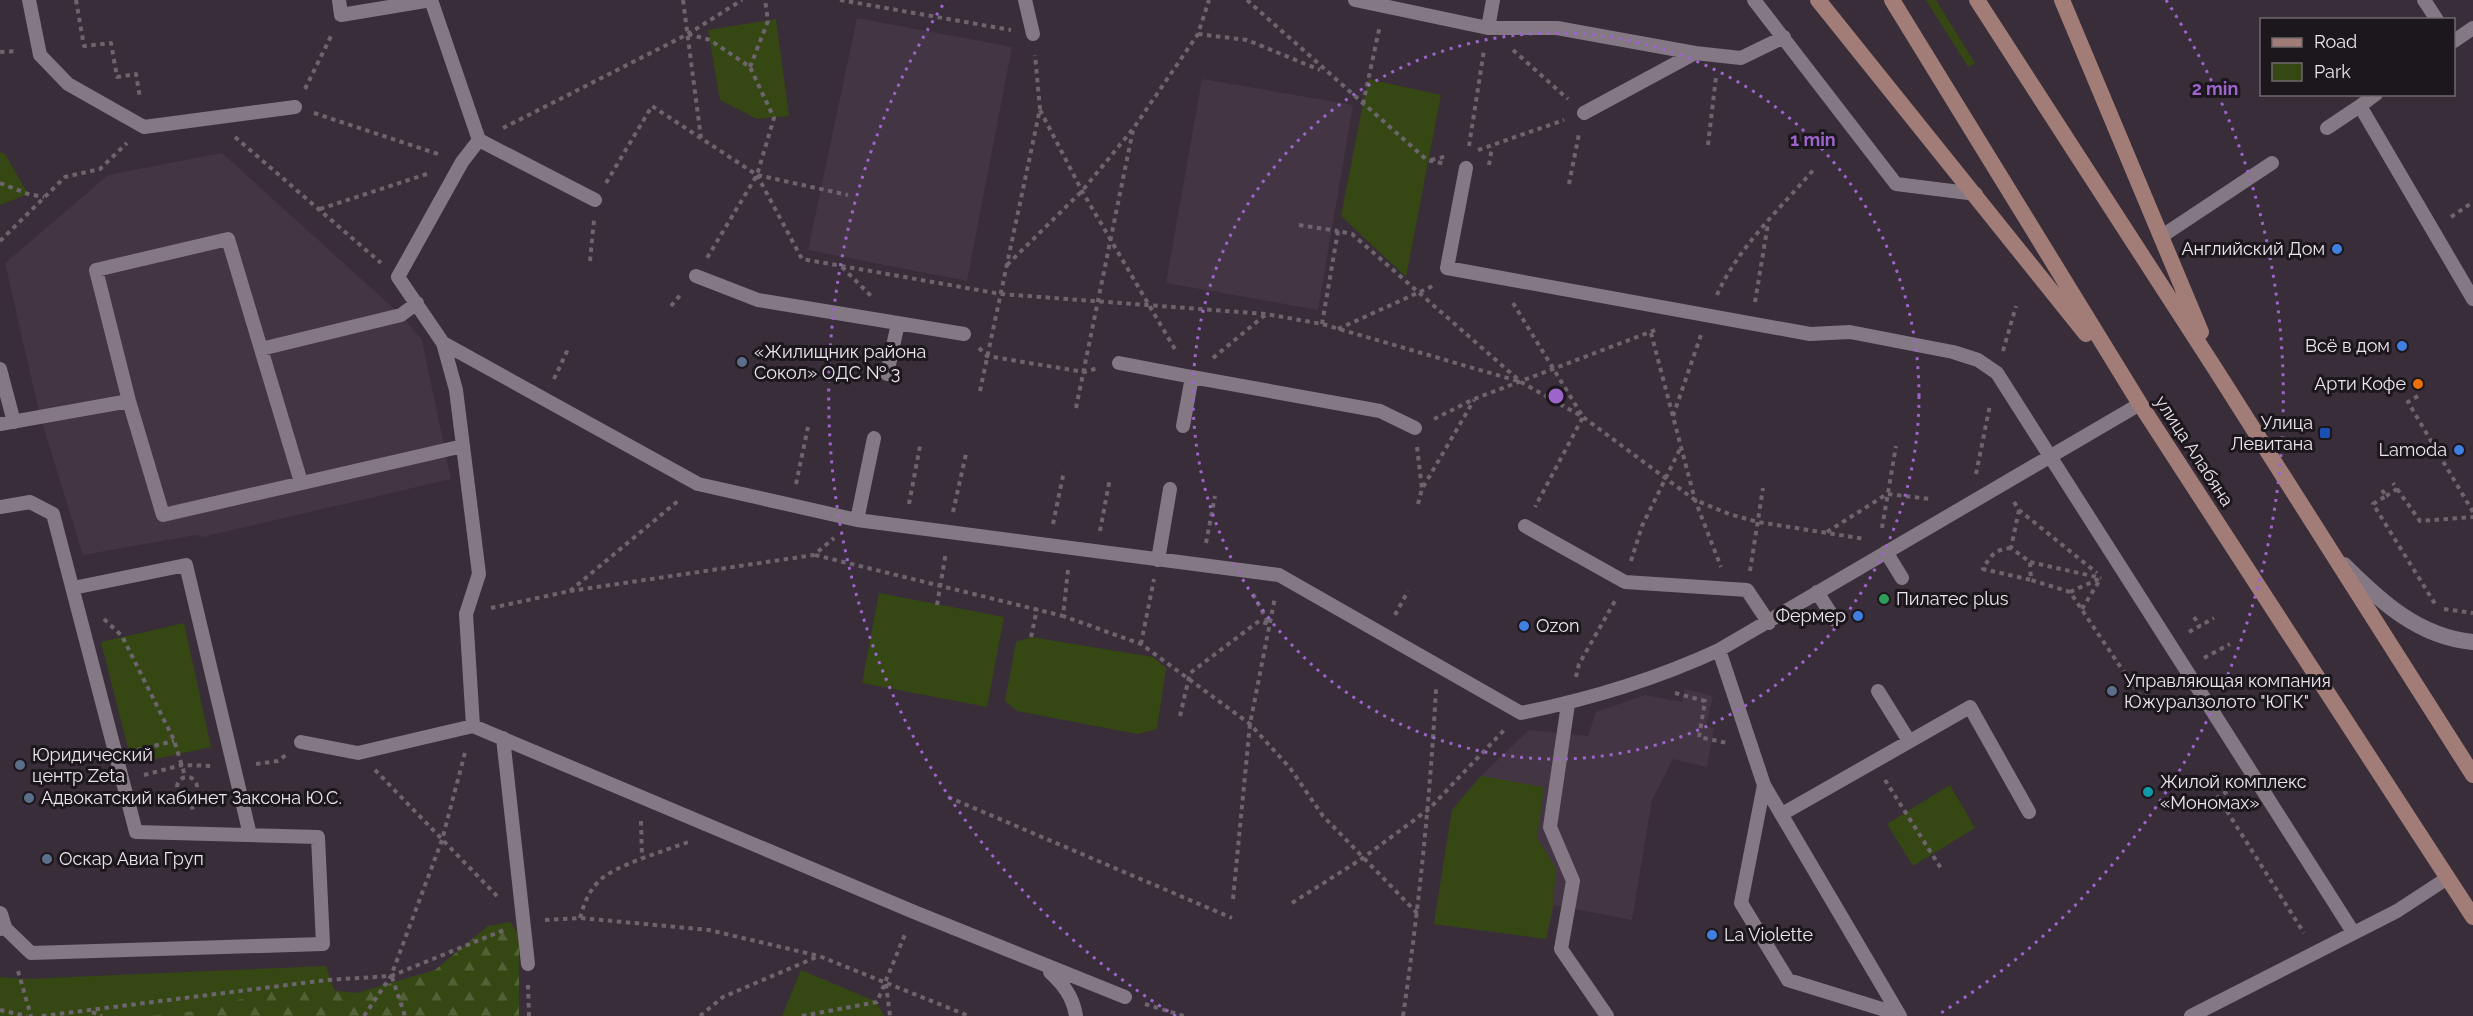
<svg xmlns="http://www.w3.org/2000/svg" width="2473" height="1016" viewBox="0 0 2473 1016" font-family="Raleway,sans-serif">
	<style>
		.built { fill: #443544 }
		.green { fill: #354814 }
		.forest { fill: url(#forest-firs) }
		.lines { fill: none; stroke-linecap: round; stroke-linejoin: round }
		.path { stroke: #6e646e; stroke-width: 4; stroke-dasharray: 4.5 4.5; stroke-linecap: butt }
		.service { stroke: #857885; stroke-width: 14 }
		.minor { stroke: #857885; stroke-width: 16 }
		.secondary { stroke: #a27d78; stroke-width: 16 }
		.ring { fill: none; stroke: #9d64cc; stroke-width: 3; stroke-dasharray: 3 6 }
		.shop-dot { fill: #3f7fe0; stroke: #1c171c; stroke-width: 2 }
		.service-dot { fill: #5c6f8a; stroke: #1c171c; stroke-width: 2 }
		.food-dot { fill: #e8710a; stroke: #1c171c; stroke-width: 2 }
		.transit-dot { fill: #1a4fb4; stroke: #1c171c; stroke-width: 2 }
		.leisure-dot { fill: #2e9e5b; stroke: #1c171c; stroke-width: 2 }
		.culture-dot { fill: #0f9aa8; stroke: #1c171c; stroke-width: 2 }
		.labels { text-anchor: middle; stroke-width: 6; stroke-linejoin: round; paint-order: stroke }
		.poi-label { font-size: 18px; fill: #ece5ec; stroke: #1c171c; text-anchor: start }
		.street-label { font-size: 18px; fill: #ece5ec; stroke: #1c171c }
		.centre { fill: #9d64cc; stroke: #1c171c; stroke-width: 3 }
		.ring-label { font-size: 18px; text-anchor: middle; font-weight: bold; fill: #9d64cc; stroke: #1c171c; stroke-width: 6; stroke-linejoin: round; paint-order: stroke }
	</style>
	<defs>
		<pattern id="forest-firs" width="22" height="20" patternUnits="userSpaceOnUse" patternTransform="scale(1.5)"><rect width="22" height="20" fill="#354814"/><path d="M5 1l3.5 6h-7zM16 11l3.5 6h-7z" fill="#526236"/></pattern>
	</defs>
	<rect width="100%" height="100%" fill="#382d38"/>
	<path class="built" d="M857 18 1012 47 967 281 808 250Z
		M1202 79 1353 105 1318 310 1166 283Z
		M222 153 401 315 422 340 451 479 203 537 196 535 83 555 40 416 5 263 108 175Z
		M1685 689 1713 696 1706 726 1714 728 1707 767 1673 759 1652 800 1632 920 1554 905 1546 939 1434 924 1452 810 1481 776 1529 730 1588 736 1596 712 1645 695 1682 702Z"/>
	<path class="green" d="M1926 0H1936L1975 63 1968 67Z
		M776 19 789 116 757 119 720 100 708 30Z
		M1368 79 1441 95 1406 277 1341 216Z
		M0 152 5 154 28 194 0 205Z
		M879 593 1004 617 987 707 862 683Z
		M184 623 211 747 132 764 101 642Z
		M1031 637 1153 657 1166 668 1157 729 1137 734 1017 711 1005 701 1016 642Z
		M1481 776 1544 787 1537 838 1556 868 1553 905 1546 939 1434 924 1452 810Z
		M1950 785 1975 828 1913 866 1887 824Z
		M326 966 343 1016H0V977L24 979Z
		M801 970 877 1002 884 1016H782Z"/>
	<path class="forest" d="M510 922 519 935V1016H146L198 1011 290 986 357 993 435 970 488 926Z"/>
	<g class="lines">
		<path class="path" d="M76 0 84 46 111 43 117 77 136 74 140 98
			M683 0 701 138
			M840 0 1011 30
			M1247 0 1427 160 1446 164
			M688 34 710 40 750 67 774 118 757 175 707 258
			M1198 34 1247 40 1320 70
			M1513 50 1568 99
			M0 52 17 51
			M750 67 768 21 765 0
			M305 89 332 34
			M1363 104 1380 25
			M1040 110 1082 191 1176 351
			M314 113 441 155
			M503 128 688 34 742 0
			M235 137 381 263
			M1708 145 1716 77
			M1469 146 1484 50
			M1478 150 1564 120
			M1431 160 1447 156
			M1489 165 1492 147
			M757 175 802 259 1001 294 1266 314 1322 324 1521 382
			M0 183 28 194 44 197
			M606 183 652 106 757 175 848 195
			M1569 184 1579 134
			M320 209 430 173
			M2451 217 2473 202
			M1299 225 1338 231
			M0 241 65 177 100 169 127 143
			M590 261 594 220
			M1007 265 1082 191 1133 129 1198 34 1209 0
			M842 267 871 296
			M1717 295C1738 247 1781 208 1815 168
			M1755 302 1768 224
			M1513 303 1583 417 1535 507
			M671 306 682 293
			M1322 324 1338 231 1352 234 1521 382 1583 417 1695 500 1729 514 1758 522 1865 539
			M1338 329 1435 285
			M1651 333 1695 500 1721 567
			M979 348 987 356 1084 372 1098 368
			M2003 351 2016 306
			M1213 358 1265 315
			M554 379 569 347
			M980 391 1040 109 1035 55
			M2418 396 2408 402 2473 512
			M1076 408 1133 130
			M1673 416 1701 335
			M1434 419 1474 399 1658 329
			M1417 447 1422 489
			M1976 474 1990 405
			M796 484 808 427
			M2397 489 2420 521 2473 517
			M2382 490 2386 496 2373 504 2437 607
			M2386 496 2397 489 2393 483
			M2014 502 2019 510 2097 573
			M909 504 920 446
			M1418 504 1422 489 1474 400
			M2019 510 2011 548 2030 562 2031 580 2070 592 2140 696 2166 679
			M953 512 966 454
			M1053 524 1064 471
			M1882 528 1896 446
			M1100 531 1110 478
			M1827 532 1887 494 1931 499
			M1206 543 1215 496
			M2011 548C1995 549 1990 556 1983 569L2031 580
			M815 555 1063 616
			M1631 561 1642 526 1681 447
			M2030 562 2101 578
			M1068 570 1063 616 1141 644 1250 724 1290 768 1323 816 1418 914
			M1750 571 1763 488
			M570 591 814 555 834 538
			M2070 592 2101 578
			M1253 594 1269 624
			M937 605 946 552
			M491 608 570 591 679 500
			M2082 609 2101 578
			M2444 609 2473 613
			M1395 615 1408 591
			M2194 617 2200 626
			M104 619 122 636 174 740 185 776
			M2189 632 2214 618
			M1031 637 1037 609
			M1141 644 1154 579
			M2204 658 2230 644
			M1576 677 1579 664 1615 601
			M1675 693 1705 701 1699 737 1727 743
			M1180 716 1190 673 1259 621 1269 624
			M137 750 174 741
			M256 764 278 761 286 755
			M375 770 497 896
			M144 775 182 765 213 766
			M177 787a10 10 0 1 1 20 0a10 10 0 1 1-20 0Z
			M1885 780 1942 870
			M2235 787 2218 797 2304 933
			M191 796 193 813
			M948 797 1232 918
			M641 821 642 858
			M1233 899 1250 724 1275 597
			M1292 903 1363 858 1429 809 1506 728
			M580 918C584 904 588 892 599 881 613 866 667 850 688 842
			M545 920 580 918 709 930 819 956 969 1016
			M18 971 31 1016
			M392 977 405 1016
			M886 984 890 1016
			M528 985 529 1016
			M1145 1004 1184 1016
			M0 1010 27 1016
			M92 1012 102 1016
			M42 1016 327 980 391 976 504 930
			M364 1016 391 976 442 840 466 749
			M700 1016 723 997 819 956
			M802 1016 877 1002 906 932
			M1403 1016C1419 907 1430 799 1436 689"/>
		<path class="service" d="M29 0 40 55 68 84 144 127 295 107
			M339 0 341 15 431 0 479 140 595 200
			M1025 0 1033 34
			M1355 0 1488 28H1557L1695 53 1741 58 1784 37
			M1754 0 1896 184 1976 194
			M2424 0 2437 20
			M1488 28 1493 0
			M2454 41 2473 28
			M2376 94 2360 106 2473 299
			M1584 113 1695 53
			M2327 128 2360 106
			M1466 168 1447 268 1810 334 1850 332 1953 352 1978 360 1997 373 2353 932
			M2162 236 2272 163
			M696 276 758 300 964 334
			M443 343 698 484 857 520 1279 575 1521 713C1591 699 1654 680 1719 650L2140 404
			M261 349 401 315 417 303
			M1119 363 1192 377
			M0 369 14 422
			M887 374 898 323
			M0 424 129 401
			M1183 426 1192 377 1380 411 1415 428
			M301 482 228 239 96 270 129 401 163 515 463 446
			M0 507 30 502 53 514 136 832 318 837 323 944 31 953 4 927
			M857 520 874 438
			M1525 526 1625 582 1747 590 1769 623
			M1886 552 1902 578
			M1158 560 1170 489
			M73 588 186 565 250 835
			M1817 592 1835 620
			M1719 650 1764 785 1900 1016
			M1878 691 1909 741
			M1568 704 1550 827 1573 881 1561 949 1607 1016
			M473 726 466 614 479 574 456 390 443 343 398 277 462 162 479 140
			M503 738 528 964
			M301 742 358 753 473 726 914 912 1125 997
			M1764 785 1741 903 1788 980 1898 1014
			M1782 814 1970 707 2029 812
			M1050 972C1064 985 1073 997 1076 1016
			M2191 1016 2397 911 2446 879"/>
		<path class="minor" d="M2344 565C2381 602 2419 637 2473 642
			M0 914 4 927 0 928"/>
		<path class="secondary" d="M1818 0 2086 334
			M1892 0 2140 404 2473 917
			M1977 0 2214 367 2473 775
			M2062 0 2201 332"/>
	</g>
	<g class="ring">
		<circle cx="1556" cy="396" r="363"/>
		<path d="M1176 1016A727 727 0 0 1 946 0M2166 0A727 727 0 0 1 1936 1016"/>
	</g>
	<g class="shop-dot">
		<circle cx="2337" cy="249" r="6"/>
		<circle cx="2402" cy="346" r="6"/>
		<circle cx="2459" cy="450" r="6"/>
		<circle cx="1858" cy="616" r="6"/>
		<circle cx="1524" cy="626" r="6"/>
		<circle cx="1712" cy="935" r="6"/>
	</g>
	<g class="service-dot">
		<circle cx="742" cy="362" r="6"/>
		<circle cx="2112" cy="691" r="6"/>
		<circle cx="20" cy="765" r="6"/>
		<circle cx="29" cy="798" r="6"/>
		<circle cx="47" cy="859" r="6"/>
	</g>
	<circle class="food-dot" cx="2418" cy="384" r="6"/>
	<rect class="transit-dot" x="2319" y="427" width="12" height="12" rx="3"/>
	<circle class="leisure-dot" cx="1884" cy="599" r="6"/>
	<circle class="culture-dot" cx="2148" cy="792" r="6"/>
	<g class="labels">
		<g class="poi-label">
			<text x="2325" y="255" text-anchor="end">Английский Дом</text>
			<text x="2390" y="352" text-anchor="end">Всё в дом</text>
			<text x="754" y="358">«Жилищник района<tspan x="754" dy="21">Сокол» ОДС № 3</tspan></text>
			<text x="2406" y="390" text-anchor="end">Арти Кофе</text>
			<text x="2313" y="429" text-anchor="end">Улица<tspan x="2313" dy="21">Левитана</tspan></text>
			<text x="2447" y="456" text-anchor="end">Lamoda</text>
			<text x="1896" y="605">Пилатес plus</text>
			<text x="1846" y="622" text-anchor="end">Фермер</text>
			<text x="1536" y="632">Ozon</text>
			<text x="2124" y="687">Управляющая компания<tspan x="2124" dy="21">Южуралзолото "ЮГК"</tspan></text>
			<text x="32" y="761">Юридический<tspan x="32" dy="21">центр Zeta</tspan></text>
			<text x="2160" y="788">Жилой комплекс<tspan x="2160" dy="21">«Мономах»</tspan></text>
			<text x="41" y="804">Адвокатский кабинет Заксона Ю.С.</text>
			<text x="59" y="865">Оскар Авиа Груп</text>
			<text x="1724" y="941">La Violette</text>
		</g>
		<g class="street-label">
			<text transform="translate(2194 451) rotate(57)" y="6">улица Алабяна</text>
		</g>
	</g>
	<circle cx="1556" cy="396" r="9" class="centre"/>
	<g class="ring-label">
		<text x="2215" y="95">2 min</text>
		<text x="1813" y="146">1 min</text>
	</g>
	<rect x="2260" y="18" width="195" height="78" fill="#1c171c" stroke="#6f696f" stroke-width="1.5"/>
	<rect x="2272" y="38" width="30" height="9" fill="#a27d78" stroke="#6f696f" stroke-width="1.5"/>
	<text x="2314" y="48" font-size="18" fill="#ece5ec">Road</text>
	<rect x="2272" y="63" width="30" height="18" fill="#354814" stroke="#6f696f" stroke-width="1.5"/>
	<text x="2314" y="78" font-size="18" fill="#ece5ec">Park</text>
</svg>
